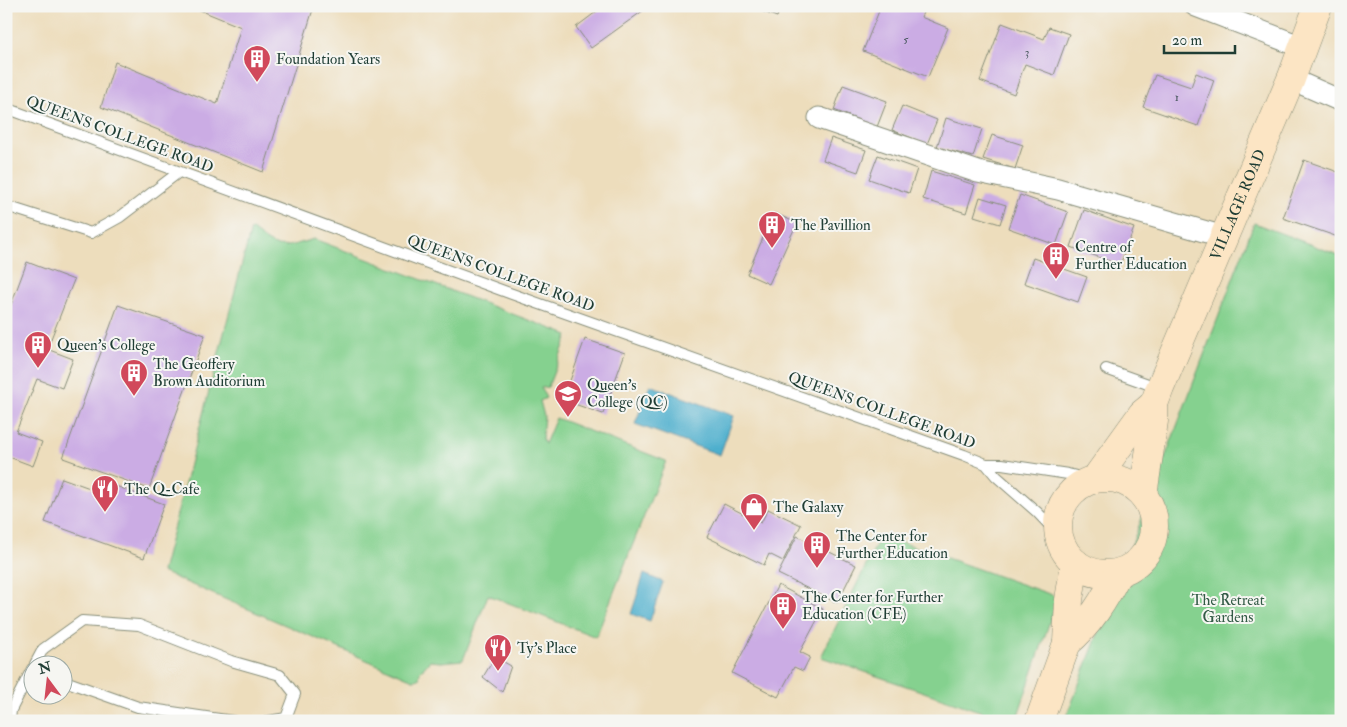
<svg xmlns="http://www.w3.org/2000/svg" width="1347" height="727" viewBox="0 0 1347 727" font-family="'IM FELL Double Pica',serif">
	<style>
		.green { fill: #85d18f; stroke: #528762 }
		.water { fill: #4eafcd; stroke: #367680 }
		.building { fill: #cbace4 }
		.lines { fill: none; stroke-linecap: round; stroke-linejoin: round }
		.lane-casing { stroke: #868d78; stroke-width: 12 }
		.street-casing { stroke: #868d78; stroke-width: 23 }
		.secondary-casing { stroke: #868d78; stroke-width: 29 }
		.lane { stroke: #fff; stroke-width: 10 }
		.street { stroke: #fff; stroke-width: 21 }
		.secondary { stroke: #fce5c4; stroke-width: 28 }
		.labels { text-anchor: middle; stroke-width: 4; stroke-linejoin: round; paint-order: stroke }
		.number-label { font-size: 12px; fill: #4a5960 }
		.poi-label { font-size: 15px; fill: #1f3d34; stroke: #f6f6f2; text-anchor: start }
		.street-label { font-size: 15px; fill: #1f3d34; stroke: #f6f6f2 }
		.park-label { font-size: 15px; fill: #335b46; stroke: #f6f6f2 }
	</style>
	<rect width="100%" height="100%" fill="#f6f6f2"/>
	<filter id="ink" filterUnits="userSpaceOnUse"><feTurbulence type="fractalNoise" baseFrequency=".02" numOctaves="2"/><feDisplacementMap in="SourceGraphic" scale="10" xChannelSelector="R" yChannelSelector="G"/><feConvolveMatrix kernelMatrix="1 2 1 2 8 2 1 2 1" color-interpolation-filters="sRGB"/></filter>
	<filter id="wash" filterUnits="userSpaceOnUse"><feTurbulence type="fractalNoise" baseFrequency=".0096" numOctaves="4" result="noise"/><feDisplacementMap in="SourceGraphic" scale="20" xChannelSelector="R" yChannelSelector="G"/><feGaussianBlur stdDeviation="1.12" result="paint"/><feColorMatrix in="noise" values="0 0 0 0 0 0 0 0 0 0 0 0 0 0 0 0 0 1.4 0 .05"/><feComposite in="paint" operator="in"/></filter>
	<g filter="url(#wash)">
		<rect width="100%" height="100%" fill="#edddbc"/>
		<path class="green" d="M1254 223 1341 256V721H1065Z
			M251 229C280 252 279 249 314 239L568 335 548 387 541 388 546 398 540 401 544 416 542 439 545 444 556 418 666 461 596 637 488 595 463 660 441 662 430 661 420 672 419 679 413 680 162 572Z
			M881 535 1058 597 1016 721H1009L821 657Z"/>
		<path class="water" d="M650 385 734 416 720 455 635 424Z
			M644 574 663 582 650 621 631 614Z"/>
		<g id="blocks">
			<path class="building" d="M190 6H314L263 172 101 107 115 62 217 104 241 27Z
				M604 6H642L644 10 591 48 576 27Z
				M754 6H781L777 17 753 8Z
				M881 6H926L921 17 948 28 928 77 863 51Z
				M1002 23 1044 39 1049 27 1069 34 1054 75 1025 64 1014 94 980 81Z
				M1196 73 1214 80 1198 126 1143 107 1155 75 1191 87Z
				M843 85 887 101 877 127 834 110Z
				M902 106 937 120 927 144 892 130Z
				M946 118 982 129 973 157 937 147Z
				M992 135 1023 145 1015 169 983 159Z
				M831 138 866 150 858 172 823 160Z
				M878 155 917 169 909 193 869 179Z
				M1304 160 1341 173V238L1283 218Z
				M931 171 975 185 966 213 923 199Z
				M1020 195 1068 212 1056 245 1008 228Z
				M980 197 1006 205 1000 224 974 216Z
				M1084 210 1134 228 1120 265 1071 247Z
				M774 213 797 223 769 284 747 274Z
				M1033 258 1087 277 1078 302 1024 283Z
				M27 262 74 280 47 349 73 359 62 388 37 379 16 432 42 442 33 466 9 457 6 463V309L9 310Z
				M118 305 205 335 149 489 63 458Z
				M585 339 625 353 603 414 563 400Z
				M62 478 109 495 113 485 164 504 144 558 45 522Z
				M724 504 761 523 768 509 801 525 783 561 769 554 764 565 707 537Z
				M797 536 856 565 837 603 778 574Z
				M778 585 823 609 800 652 810 657 803 671 794 667 778 697 732 673Z
				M495 657 511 666 502 692 483 677Z"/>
		</g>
	</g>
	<g filter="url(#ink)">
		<use href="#blocks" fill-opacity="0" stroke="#868d78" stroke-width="1"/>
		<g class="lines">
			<defs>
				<path id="lane" d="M6 108 512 294 964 455 986 464H1002L1068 474 1093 480
					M6 206 91 233 120 217 179 172
					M1106 369 1159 388
					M986 464 996 476 1037 512 1058 534
					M35 664 43 649 82 621 139 625 231 661 280 675 295 694 286 718 269 721
					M62 680 138 707 233 721
					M10 721 11 710 32 669"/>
				<path id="street" d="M1196 6 1302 47
					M1291 79 1341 101
					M819 118 978 172 1058 189 1224 237"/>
				<g id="secondary">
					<circle cx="1106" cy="526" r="48"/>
					<path d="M1096 478 1142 414 1154 404"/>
					<path id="s1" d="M1143 495 1154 421V404L1160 388 1291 79 1318 6"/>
					<path d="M1067 643C1090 624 1105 599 1118 573"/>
					<path d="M1039 721 1067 643 1069 600 1075 563"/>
				</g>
			</defs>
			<use href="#lane" class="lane-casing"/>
			<use href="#street" class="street-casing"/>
			<use href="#secondary" class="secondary-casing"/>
			<use href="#lane" class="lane"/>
			<use href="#street" class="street"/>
			<use href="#secondary" class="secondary"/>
		</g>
	</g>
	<defs>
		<symbol id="building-pin" viewBox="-11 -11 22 30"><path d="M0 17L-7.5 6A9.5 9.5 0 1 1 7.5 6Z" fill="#d1495b" stroke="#f6f6f2"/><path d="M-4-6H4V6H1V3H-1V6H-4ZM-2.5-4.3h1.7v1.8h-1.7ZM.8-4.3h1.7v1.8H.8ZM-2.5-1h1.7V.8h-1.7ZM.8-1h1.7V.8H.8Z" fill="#fff"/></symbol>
		<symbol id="school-pin" viewBox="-11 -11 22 30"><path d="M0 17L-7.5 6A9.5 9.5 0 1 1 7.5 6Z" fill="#d1495b" stroke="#f6f6f2"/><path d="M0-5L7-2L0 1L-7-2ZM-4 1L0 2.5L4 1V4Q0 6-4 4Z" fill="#fff"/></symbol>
		<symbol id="restaurant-pin" viewBox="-11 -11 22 30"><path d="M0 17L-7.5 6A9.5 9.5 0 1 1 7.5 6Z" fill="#d1495b" stroke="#f6f6f2"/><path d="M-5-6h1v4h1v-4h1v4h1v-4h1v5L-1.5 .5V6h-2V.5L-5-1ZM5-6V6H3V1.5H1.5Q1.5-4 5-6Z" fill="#fff"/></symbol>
		<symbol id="shop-pin" viewBox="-11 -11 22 30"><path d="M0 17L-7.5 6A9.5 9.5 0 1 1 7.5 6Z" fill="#d1495b" stroke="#f6f6f2"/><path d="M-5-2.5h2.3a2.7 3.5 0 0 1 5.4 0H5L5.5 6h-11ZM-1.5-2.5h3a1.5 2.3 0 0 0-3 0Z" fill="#fff"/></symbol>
	</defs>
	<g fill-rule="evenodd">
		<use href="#building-pin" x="241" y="43" width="32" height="43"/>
		<use href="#building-pin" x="756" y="209" width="32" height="43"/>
		<use href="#building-pin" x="1040" y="240" width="32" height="43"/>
		<use href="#building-pin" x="22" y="329" width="32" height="43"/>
		<use href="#building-pin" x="118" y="357" width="32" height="43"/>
		<use href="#school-pin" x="552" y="378" width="32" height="43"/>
		<use href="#restaurant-pin" x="89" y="473" width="32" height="43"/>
		<use href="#shop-pin" x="738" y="491" width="32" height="43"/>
		<use href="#building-pin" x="801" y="529" width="32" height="43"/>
		<use href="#building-pin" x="767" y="590" width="32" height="43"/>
		<use href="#restaurant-pin" x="482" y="632" width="32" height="43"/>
	</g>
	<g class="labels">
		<g class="number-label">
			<text x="906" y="43">5</text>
			<text x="1027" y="56">3</text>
			<text x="1177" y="101">1</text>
		</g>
		<g class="poi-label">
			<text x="276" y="64">Foundation Years</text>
			<text x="791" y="230">The Pavillion</text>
			<text x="1075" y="252">Centre of<tspan x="1075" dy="17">Further Education</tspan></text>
			<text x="57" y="350">Queen's College</text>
			<text x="153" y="369">The Geoffery<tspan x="153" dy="17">Brown Auditorium</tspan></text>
			<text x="587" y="390">Queen's<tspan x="587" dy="17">College (QC)</tspan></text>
			<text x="124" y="494">The Q-Cafe</text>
			<text x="773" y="512">The Galaxy</text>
			<text x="836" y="541">The Center for<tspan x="836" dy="17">Further Education</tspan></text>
			<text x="802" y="602">The Center for Further<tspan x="802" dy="17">Education (CFE)</tspan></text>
			<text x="517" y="653">Ty's Place</text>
		</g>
		<g class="street-label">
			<text transform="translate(120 134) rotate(20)" y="5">QUEENS COLLEGE ROAD</text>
			<text dy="5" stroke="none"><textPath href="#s1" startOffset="308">VILLAGE ROAD</textPath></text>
			<text transform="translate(501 273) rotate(20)" y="5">QUEENS COLLEGE ROAD</text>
			<text transform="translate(882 410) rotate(20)" y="5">QUEENS COLLEGE ROAD</text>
		</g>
		<g class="park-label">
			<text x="1228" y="605">The Retreat<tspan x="1228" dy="17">Gardens</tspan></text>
		</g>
	</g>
	<rect width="1347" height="727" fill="none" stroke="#f6f6f2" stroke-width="25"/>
	<g transform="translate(48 680) rotate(345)"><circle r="24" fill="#f6f6f2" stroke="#a0aca6"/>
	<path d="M0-4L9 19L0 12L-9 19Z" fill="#d1495b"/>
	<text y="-8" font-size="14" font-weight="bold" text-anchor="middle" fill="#1f3d34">N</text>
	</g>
	<path d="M1164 45v8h71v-8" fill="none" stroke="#1f3d34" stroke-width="2.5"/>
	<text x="1172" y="45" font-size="15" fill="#1f3d34" stroke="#f6f6f2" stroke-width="4" paint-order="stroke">20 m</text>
</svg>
